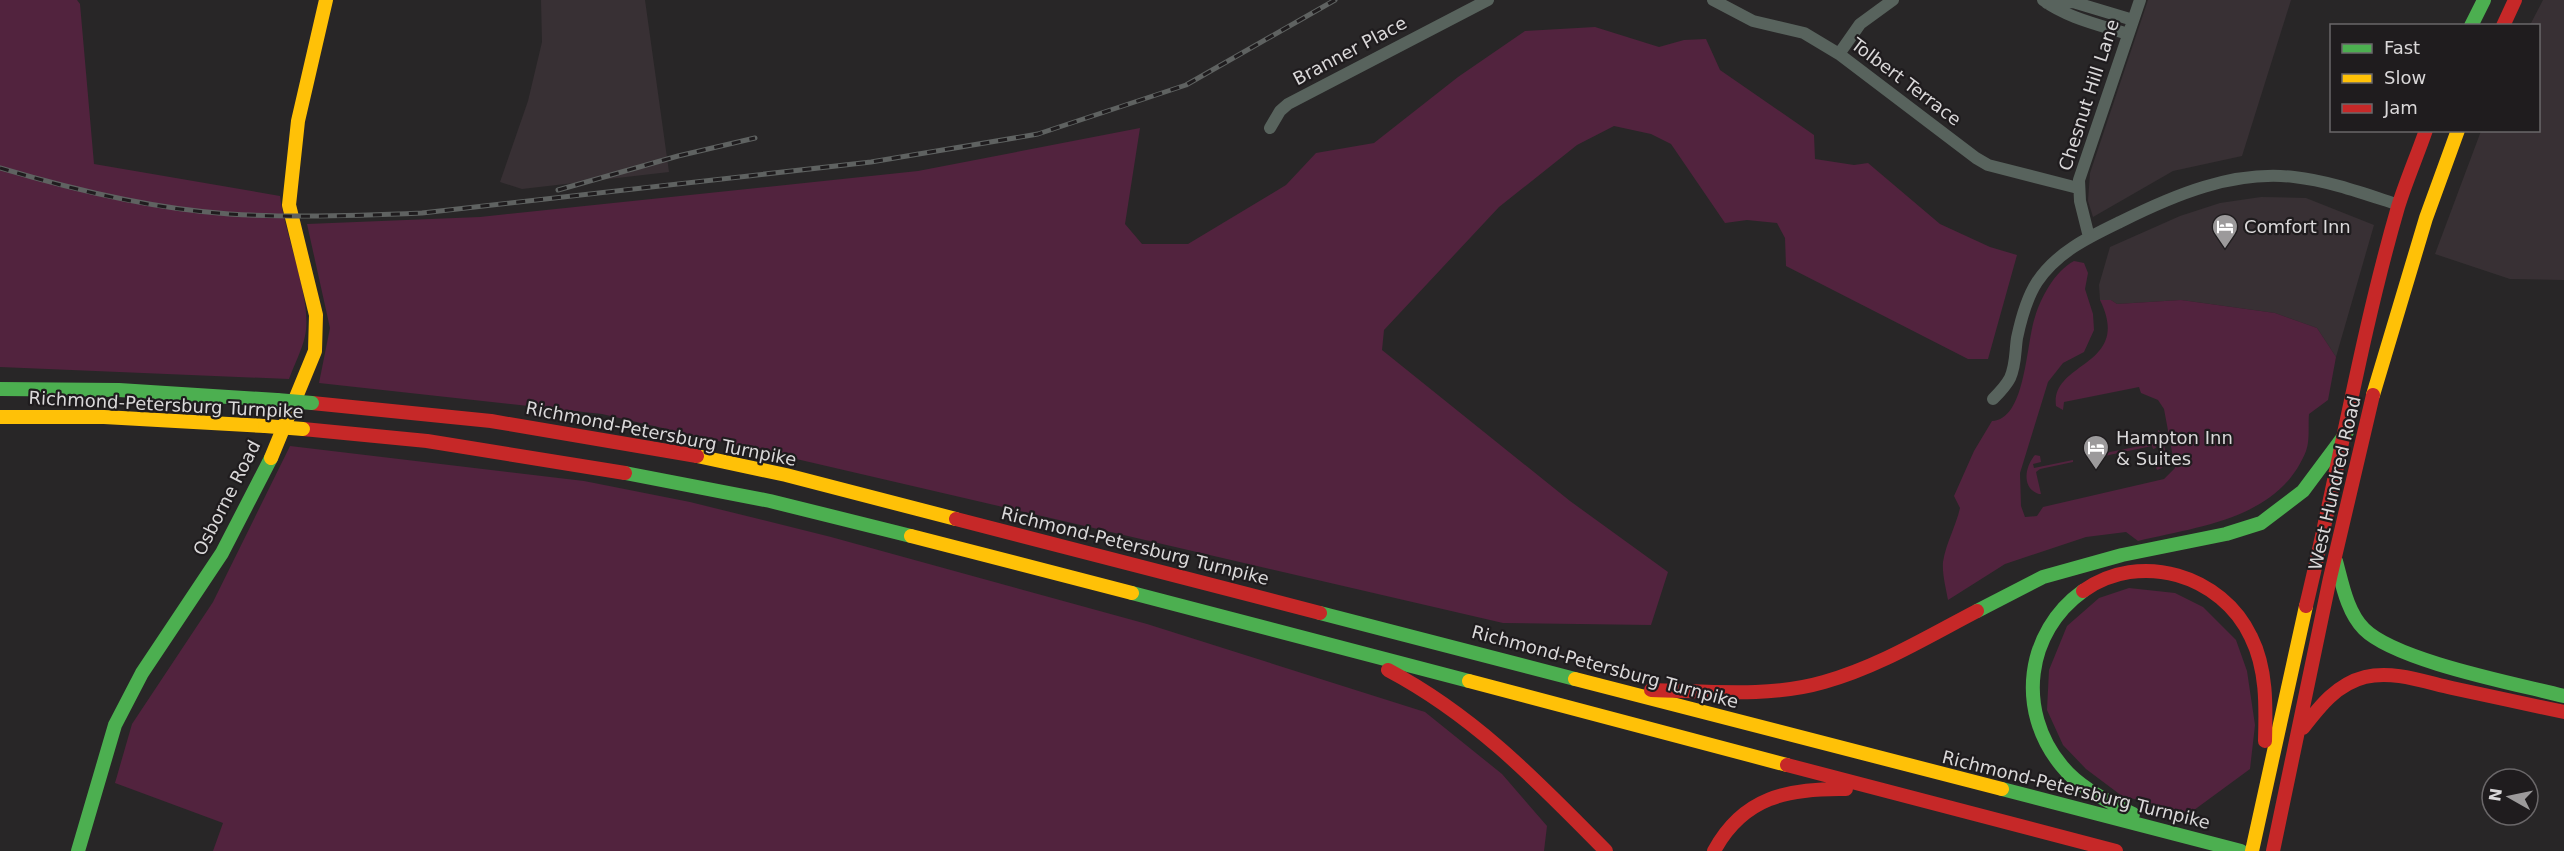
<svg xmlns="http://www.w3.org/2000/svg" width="2564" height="851" viewBox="0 0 2564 851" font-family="'DejaVu Sans',sans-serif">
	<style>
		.built { fill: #383034 }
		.green { fill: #52233e }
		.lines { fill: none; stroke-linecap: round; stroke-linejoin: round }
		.street { stroke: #58635d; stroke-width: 12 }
		.fast { stroke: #4caf50; stroke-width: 14 }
		.slow { stroke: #ffc107; stroke-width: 14 }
		.jam { stroke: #c62828; stroke-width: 14 }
		.rail-casing { stroke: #5f6261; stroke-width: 5 }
		.rail { stroke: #1f1c1e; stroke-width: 3; stroke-dasharray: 9; stroke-linecap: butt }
		.fast-bridge { stroke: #4caf50; stroke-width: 14 }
		.slow-bridge { stroke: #ffc107; stroke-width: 14 }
		.labels { text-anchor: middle; stroke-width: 4.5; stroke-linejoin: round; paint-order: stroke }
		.street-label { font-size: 18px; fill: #dad8d9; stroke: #1f1c1e }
		.poi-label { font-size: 18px; fill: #dad8d9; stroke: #1f1c1e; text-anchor: start }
	</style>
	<rect width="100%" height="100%" fill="#282627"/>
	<path class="built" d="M541 0H645L669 172 522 189 500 182 528 101 542 42Z
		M2148 0H2291L2242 156 2173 171 2093 217 2088 201 2090 173Z
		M2543 0H2564V280L2510 279 2435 254 2481 131 2538 130V26L2530 25Z
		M2261 197 2306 198 2374 225 2336 357 2317 328 2275 313 2181 300 2117 304 2111 300H2100L2099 285 2110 247 2180 216 2220 203Z"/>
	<path class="green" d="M0 0H77L80 4 94 164 280 196C285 235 313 301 305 336 302 350 294 365 289 379L0 367Z
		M1595 27 1659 47 1684 40 1706 39 1720 70 1814 135 1815 159 1854 165 1868 163 1940 224 1990 247 2017 255 1988 359H1968L1786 266 1785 238 1777 223 1747 220 1725 223 1671 144 1651 134 1614 126 1577 145 1499 207 1384 330 1382 350 1570 501 1668 572 1651 625 1503 623 602 414 319 383 330 328 307 224 480 217 918 171 1140 128 1125 224 1142 244H1188L1286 185 1316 153 1374 143 1458 77 1525 31Z
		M2074 261 2084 263 2088 273 2085 289 2093 314 2094 330 2084 352 2063 363 2048 382 2020 473 2021 506 2025 517 2037 516 2043 507 2164 479 2175 468 2164 409 2158 400 2141 393 2139 387 2064 402 2063 410 2056 406C2050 361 2133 367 2100 300H2111L2117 304 2181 300 2275 313 2317 328 2336 357 2328 400 2309 414C2308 425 2310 441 2306 451 2279 519 2200 526 2138 541L2126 532 2086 537 2005 564 1948 600C1946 588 1942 574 1943 562 1946 543 1956 526 1960 508L1954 496 1974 451 1992 421C2026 420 2026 343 2035 317 2041 297 2055 271 2074 261Z
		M2158 430 2161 432 2167 459 2162 468 2157 470 2155 464 2159 463V459L2162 457Z
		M2155 443 2156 448 2153 449 2152 446 2090 459V456Z
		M290 446 584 481 690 502 831 537 1147 624 1425 712 1502 774 1547 826 1544 851H213L223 823 115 783 132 724 213 602Z
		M2035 455 2040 456 2041 462 2033 464 2034 468 2073 460V462L2040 469 2036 472 2041 494H2039C2021 488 2025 466 2035 455Z
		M2129 588 2175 593 2203 607 2236 640 2247 671 2255 725 2250 769 2190 813 2122 796 2086 769 2063 745 2047 710 2049 670 2067 626 2099 598Z"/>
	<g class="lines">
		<path class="street" d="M1713 0 1753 21 1804 33 1839 54 1976 158 1988 165 2078 188
			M2043 0C2067 18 2100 25 2128 34
			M2047 3 2073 2 2133 20
			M1839 54 1860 24 1893 0
			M1270 128 1280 111 1288 104 1488 0
			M2089 237 2080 201 2079 180 2140 0
			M1993 399C2000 392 2006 386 2010 378 2016 365 2015 351 2017 338 2021 319 2026 299 2037 282 2057 252 2089 237 2120 222 2174 195 2233 170 2294 177 2330 181 2365 194 2399 205"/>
		<path class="fast" d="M2471 26 2484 0
			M0 389 119 390 277 400
			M625 473 770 501 911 536
			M2336 561C2342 583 2347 612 2364 629 2396 661 2517 684 2564 696
			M2083 591C2026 632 2016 710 2061 765 2079 788 2108 801 2133 814
			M1132 593 1469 681
			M1977 611 2043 577 2122 555 2226 534 2261 523 2303 491 2347 432
			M1320 613 1575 679
			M2002 789 2241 851
			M78 851 115 725 142 673 222 553 271 458"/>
		<path class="slow" d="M2373 395 2426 218 2458 130
			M0 417H104L265 426
			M697 456 786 475 956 519
			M271 458 315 351 316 315 289 205 298 121 326 0
			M911 536 1132 593
			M1575 679 2002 789
			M1469 681 1787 765
			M2252 851 2306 606"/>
		<path class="jam" d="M2503 26 2515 0
			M312 403 491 421 697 456
			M303 429 427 441 625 473
			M956 519 1320 613
			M2083 591C2140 550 2222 575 2251 637 2267 669 2266 706 2265 741
			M2306 606C2338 474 2360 338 2398 207 2406 181 2417 156 2426 130
			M1388 670C1475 716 1538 782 1606 851
			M1651 690C1707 691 1769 698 1824 682 1878 667 1927 637 1977 611
			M2303 728C2320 706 2337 684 2365 677 2393 670 2425 682 2452 688 2489 696 2527 704 2564 712
			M1787 765 2116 851
			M1714 851C1743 797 1788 788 1846 789
			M2273 851 2330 578 2373 395"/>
		<defs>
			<path id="rail" d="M0 168C74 190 152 209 229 214 293 218 357 216 422 213L871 162 1038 134 1186 85 1335 0
				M558 190 678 156 755 138"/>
		</defs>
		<use href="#rail" class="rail-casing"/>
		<use href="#rail" class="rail"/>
		<path class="fast-bridge" d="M277 400 312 403"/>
		<path class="slow-bridge" d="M265 426 303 429"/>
	</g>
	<defs>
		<symbol id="hotel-pin" viewBox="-11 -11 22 30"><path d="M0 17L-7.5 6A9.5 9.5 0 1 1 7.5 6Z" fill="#9c9a9b" stroke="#1f1c1e"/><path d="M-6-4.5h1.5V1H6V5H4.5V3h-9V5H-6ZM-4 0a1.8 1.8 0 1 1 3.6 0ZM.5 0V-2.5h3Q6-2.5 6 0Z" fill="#fff"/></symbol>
	</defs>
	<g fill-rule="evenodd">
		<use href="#hotel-pin" x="2210" y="212" width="30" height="40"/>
		<use href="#hotel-pin" x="2081" y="433" width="30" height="40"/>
	</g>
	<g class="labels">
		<g class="street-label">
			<text transform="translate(1350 51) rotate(-28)" y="6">Branner Place</text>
			<text transform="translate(1906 82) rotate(37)" y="6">Tolbert Terrace</text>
			<text transform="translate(2089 95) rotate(-72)" y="6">Chesnut Hill Lane</text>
			<text transform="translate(166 405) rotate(3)" y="6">Richmond-Petersburg Turnpike</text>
			<text transform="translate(661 434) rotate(11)" y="6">Richmond-Petersburg Turnpike</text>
			<text transform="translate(2335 483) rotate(-77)" y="6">West Hundred Road</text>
			<text transform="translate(227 498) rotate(-63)" y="6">Osborne Road</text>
			<text transform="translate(1135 546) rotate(14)" y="6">Richmond-Petersburg Turnpike</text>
			<text transform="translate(1605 667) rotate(15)" y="6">Richmond-Petersburg Turnpike</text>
			<text transform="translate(2076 790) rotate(14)" y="6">Richmond-Petersburg Turnpike</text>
		</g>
		<g class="poi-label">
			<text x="2244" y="233">Comfort Inn</text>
			<text x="2116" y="444">Hampton Inn<tspan x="2116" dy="21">&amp; Suites</tspan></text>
		</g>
	</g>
	<rect x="2330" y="24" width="210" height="108" fill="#1f1c1e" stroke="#6a6769" stroke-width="1.5"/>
	<rect x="2342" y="44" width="30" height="9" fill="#4caf50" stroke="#6a6769" stroke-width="1.5"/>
	<text x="2384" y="54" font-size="18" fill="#dad8d9">Fast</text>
	<rect x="2342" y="74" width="30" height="9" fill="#ffc107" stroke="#6a6769" stroke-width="1.5"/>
	<text x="2384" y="84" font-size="18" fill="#dad8d9">Slow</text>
	<rect x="2342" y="104" width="30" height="9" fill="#c62828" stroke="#6a6769" stroke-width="1.5"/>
	<text x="2384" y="114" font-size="18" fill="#dad8d9">Jam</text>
	<g transform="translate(2510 797) rotate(279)"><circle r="28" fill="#1f1c1e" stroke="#6a6769" stroke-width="1.5"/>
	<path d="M0-4.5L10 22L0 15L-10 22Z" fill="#9c9a9b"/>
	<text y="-9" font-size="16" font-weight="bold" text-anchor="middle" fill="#dad8d9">N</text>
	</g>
</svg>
